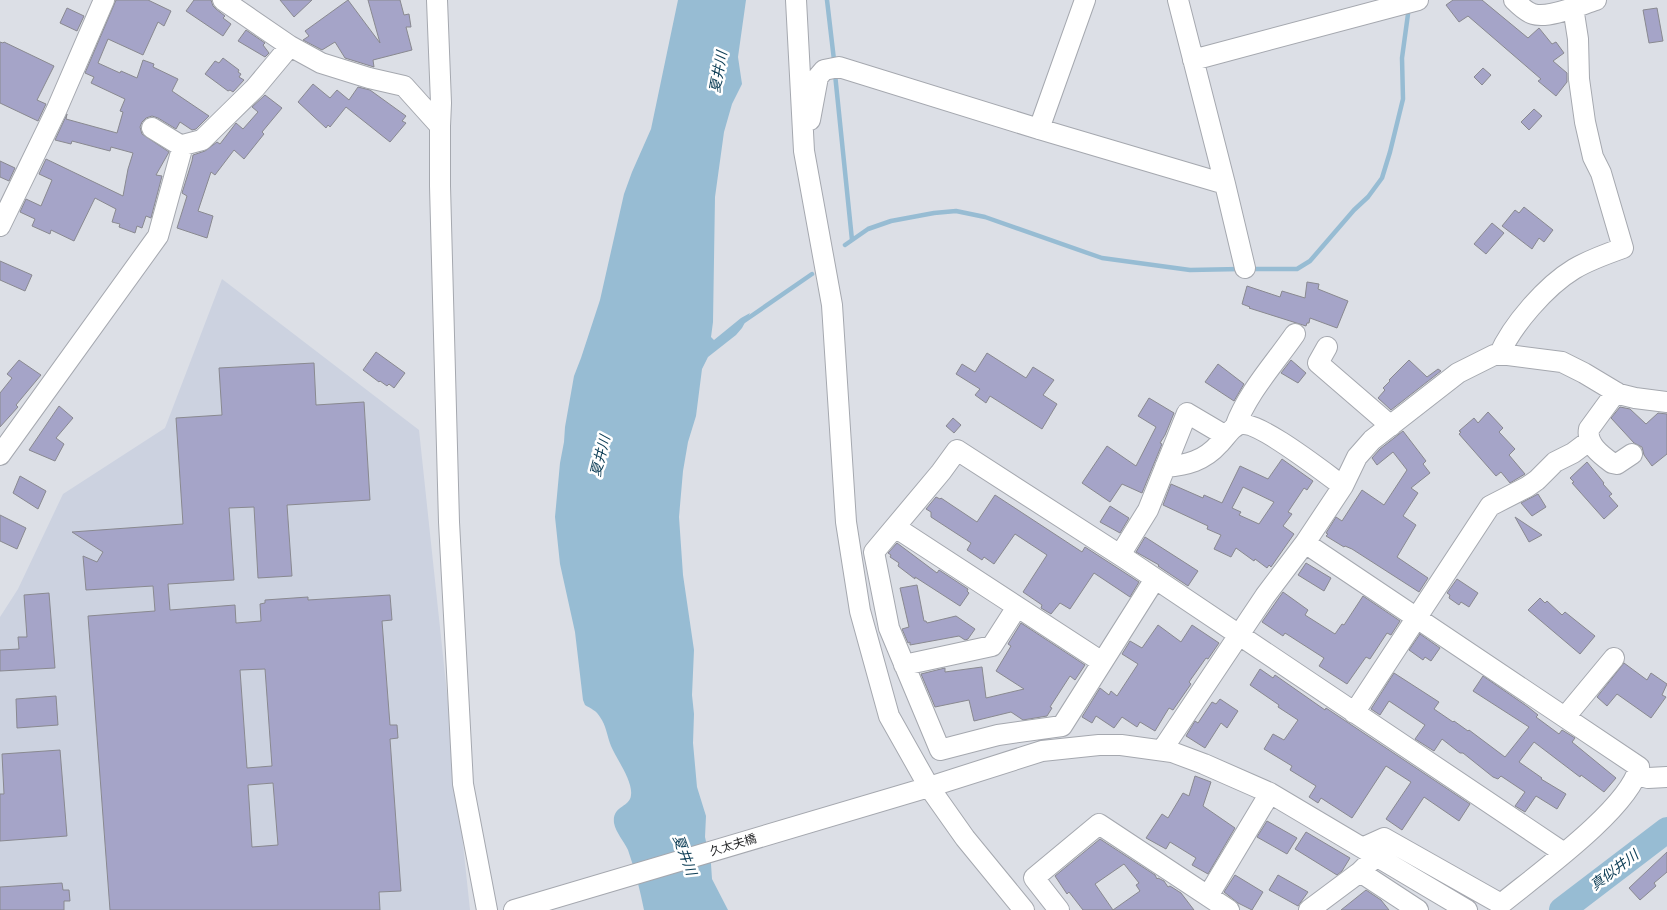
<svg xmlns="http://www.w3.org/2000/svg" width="1667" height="910" viewBox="0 0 1667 910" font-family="'IBM Plex Sans','Noto Sans JP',sans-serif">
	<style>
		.built { fill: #ccd2e0 }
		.water { fill: #97bcd3 }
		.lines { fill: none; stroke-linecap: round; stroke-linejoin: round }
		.stream { stroke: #97bcd3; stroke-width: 4.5 }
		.river { stroke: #97bcd3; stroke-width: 26 }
		.building { fill: #a5a4c8; stroke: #898990; fill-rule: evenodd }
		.minor-casing { stroke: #a5a8af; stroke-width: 22 }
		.minor { stroke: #fff; stroke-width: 20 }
		.labels { text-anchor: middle; stroke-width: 5; stroke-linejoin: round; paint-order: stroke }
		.street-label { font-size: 12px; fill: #292a2c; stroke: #fff }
		.water-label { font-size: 14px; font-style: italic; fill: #104058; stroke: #fff }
	</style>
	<rect width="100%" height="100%" fill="#dcdfe6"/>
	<path class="built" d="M222 279 419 430 470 910H0V617L18 589 63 494 165 428Z"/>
	<path class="water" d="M678 0H746L738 57 742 84 732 104 724 132 715 197 713 322 711 337 714 340 741 318 750 313 742 328 736 335 708 357 702 369 696 416 688 442 683 471 679 517 683 575 694 650 692 695 694 714 693 743 697 787 706 816 705 837 711 864 712 879 728 910H644C640 890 635 870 628 850 624 841 616 833 614 823 612 805 630 808 631 795 633 781 616 758 611 746 607 736 606 725 600 717 597 711 590 708 585 705L583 700 575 632 560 564 555 517 560 463 564 442 565 427 574 376 581 358 600 300 624 194 632 172 651 129Z"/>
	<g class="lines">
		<path class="stream" d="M827 0 834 60
			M835 74 852 240
			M845 245 868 229 891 221 934 213 956 211 985 217 1102 258 1190 270 1240 269
			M1251 269H1297L1310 261 1354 210 1368 197 1382 178 1390 152 1403 99 1402 58 1408 14 1407 9
			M744 321 812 274"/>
		<path class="river" d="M1562 910 1667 830"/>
	</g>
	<path class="building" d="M116 0H148L171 11 164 26 158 22 143 55 108 39 98 63 120 73 121 71 137 78 143 60 154 64 153 67 178 79 172 91 209 116 196 129 192 130 180 122 176 129 158 118 152 116 146 118 142 122 140 127 142 134 169 152 156 175 162 176 151 218 146 216 142 228 137 226 135 233 119 227 120 224 112 222 116 209 95 198 74 241 51 230 50 234 32 226 35 219 20 212 26 199 41 206 52 180 39 174 46 159 123 196 128 169 133 153 111 147 110 151 72 141 71 144 55 140 67 114 66 119 117 133 123 112 120 111 125 99 91 83 94 77 85 73Z
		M194 0H211L213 6 216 9 225 16 223 18 231 24 223 36 186 11Z
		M280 0H312L294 17Z
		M348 0 380 43 368 0H400L404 15 409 14 411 27H406L412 50 373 60 374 67 345 58 335 42 322 50 303 40 309 36 305 31Z
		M1453 0H1482L1528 38 1539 28 1552 44 1556 42 1564 53 1553 61 1567 73V82L1556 96 1538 81 1541 79 1468 16 1459 22 1446 5Z
		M67 8 84 16 77 31 60 23Z
		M1657 8 1663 41 1649 43 1643 10Z
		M246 30 265 43 263 45 269 53 265 57 238 41Z
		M0 42 3 43 4 42 54 66 37 100 46 104 38 121 0 103Z
		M223 58 239 70 238 72 241 74 239 77 244 80 233 92 230 90 228 91 205 74 215 61 219 63Z
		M1483 68 1491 75 1482 85 1474 77Z
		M313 84 330 98 337 90 349 100 358 87 370 90 406 116 402 121 406 123 390 142 346 107 330 127 328 125 326 128 298 102Z
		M265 95 282 108 262 132 264 134 244 159 234 150 215 175 211 172 198 211 213 216 207 238 177 228 187 196 182 193 192 161 193 155 205 151 217 142 220 144 236 123 243 129 258 112 252 107Z
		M1534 109 1542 116 1529 130 1521 122Z
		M0 161 15 168 9 181 0 177Z
		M1524 207 1553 230 1544 242 1539 238 1532 249 1502 226 1515 210 1519 213Z
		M1492 223 1504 233 1486 254 1474 244Z
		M0 261 32 275 25 291 0 280Z
		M1307 282 1319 284 1318 289 1348 301 1337 328 1310 318 1309 323H1307L1306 326 1249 308 1250 307 1242 304 1247 286 1280 297 1282 291 1305 298Z
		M376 352 405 373 394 388 389 384 387 386 380 381 379 382 363 370Z
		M987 353 1026 378 1033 367 1054 380 1043 395 1057 404 1042 429 990 396 986 403 975 395 980 389 956 374 962 364 975 372Z
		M19 360 41 375 16 405 18 407 0 427V393L12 378 7 374Z
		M1291 360 1306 373 1298 383 1281 373Z
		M1409 360 1427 377 1438 369 1441 371 1391 410 1378 398 1385 390 1383 388 1390 381 1389 380Z
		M314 363 316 405 364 402 370 500 287 505 292 576 258 578 254 507 229 508 234 580 168 584 170 610 235 605 236 623 261 621 260 604 265 603V600L308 597V600L390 595 392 620 382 621 390 725H397L398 738 390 739 401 891 379 892 380 910H110L88 616 155 611 153 586 86 590 83 556 97 562 103 552 72 532 183 524 176 418 222 415 219 368ZM265 669 272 766 247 768 240 670ZM273 783 278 845 252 847 248 785Z
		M1218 364 1244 384 1234 401 1205 382Z
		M1149 398 1174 413 1165 435 1160 443 1162 444 1142 493 1122 484 1110 502 1082 483 1107 446 1136 466 1156 427 1138 416Z
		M59 406 73 418 56 438 64 444 55 461 29 450Z
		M1620 407 1630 409 1646 424 1658 413 1667 414V454L1652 466 1644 455 1642 447 1634 443 1611 418Z
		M1488 412 1503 428 1499 432 1515 449 1509 455 1525 474 1510 483 1501 472 1496 476 1459 434 1461 432 1459 431 1474 418 1478 423Z
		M953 418 961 425 954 433 946 426Z
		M1403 431 1426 461 1423 464 1430 473 1411 488 1418 493 1403 516 1416 525 1397 557 1428 578 1419 592 1352 549 1345 546 1344 547 1326 536 1328 534 1326 533 1336 517 1342 521 1362 490 1384 505 1407 470 1393 452 1377 465 1372 458 1380 449Z
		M1282 459 1313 481 1307 490 1304 488 1288 512 1292 514 1283 526 1294 534 1271 567 1269 565 1267 568 1255 559 1254 561 1236 548 1231 557 1214 549 1221 535 1207 529 1208 526 1163 505 1171 484 1203 498 1204 495 1222 503 1240 466 1268 479ZM1243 487 1274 502 1259 524 1239 515 1241 512 1232 508Z
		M1587 462 1604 483 1603 484 1612 494 1609 496 1618 506 1604 519 1572 483 1574 482 1570 478Z
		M20 476 46 491 38 509 13 493Z
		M1538 494 1546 507 1532 516 1521 503Z
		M995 495 1082 552 1085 547 1139 582 1130 597 1094 573 1070 609 1060 603 1051 614 1041 608 1042 605 1023 592 1047 555 1015 534 994 564 984 557 982 560 967 550 971 543 931 517V512L926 509 936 497 940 499 941 498 977 522Z
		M1110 506 1129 518 1120 533 1100 522Z
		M0 515 26 528 17 549 0 541Z
		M1515 517 1542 535 1529 542Z
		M1145 537 1198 571 1188 586 1158 566 1159 565 1136 552Z
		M897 543 937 573 939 570 968 589 967 591 969 593 960 606 915 577V579L898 566 899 563 890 557 891 555 888 553Z
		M1306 563 1331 578 1324 591 1298 575Z
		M1457 579 1478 593 1469 607 1461 602 1459 605 1449 598 1450 595 1447 593Z
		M917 585 924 621H926L927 623 956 616 975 629 968 639 965 640 959 636 910 645V642L908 643 902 629 909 627 900 588Z
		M1283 592 1308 610 1305 615 1335 634 1342 624 1344 625 1363 596 1400 621 1391 635 1387 633 1370 659 1366 657 1347 684 1319 666 1324 658 1285 633 1283 636 1262 622Z
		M49 593 55 668 0 671V650L19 649 18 637H27L24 595Z
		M1540 598 1545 603 1547 601 1562 615 1565 612 1595 636 1580 654 1528 610Z
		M1021 623 1085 665 1075 680 1070 676 1050 707 1052 708 1047 716 1023 720 1011 712 974 721 969 700 935 707 921 674 945 668V672L982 667 986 698 1024 689 996 671 1011 646 1008 644Z
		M1158 625 1181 642 1192 625 1219 643 1208 659 1206 658 1189 682 1191 684 1173 710 1169 708 1155 731 1140 722 1137 727 1122 717 1114 728 1096 716 1092 723 1082 717 1100 688 1109 695 1111 691 1117 696 1138 664 1122 654 1130 641 1142 648Z
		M1420 634 1440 648 1431 661 1425 657 1423 660 1409 650Z
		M1624 663 1647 680 1651 673 1667 684 1662 695 1666 697 1651 718 1617 694 1607 706 1597 697Z
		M1260 669 1273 678 1275 675 1325 710 1326 708 1470 804 1459 821 1424 797 1402 830 1386 819 1411 782 1386 766 1352 818 1321 798 1318 803 1309 797 1316 786 1290 770 1292 766 1264 749 1273 734 1284 740 1298 720 1278 707 1279 705 1250 685Z
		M1394 673 1439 702 1434 709 1453 722 1454 721 1468 731 1469 730 1505 757 1529 727 1473 691 1483 676 1528 707 1538 715 1536 717 1559 734 1562 730 1575 738 1572 742 1616 778 1604 792 1581 775 1580 777 1534 742 1519 762 1542 778 1541 779 1566 794 1557 809 1536 796 1525 812 1515 806 1525 792 1501 776 1498 779 1493 777 1463 753H1460L1442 739 1434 751 1415 739 1425 725 1389 701 1380 715 1371 709Z
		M56 696 58 725 17 728 16 699Z
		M1220 699 1238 711 1227 728 1221 723 1205 748 1186 736 1195 721 1198 723 1212 702 1216 704Z
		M60 750 67 836 0 841V794H4L2 754Z
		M1195 776 1211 782 1203 806 1235 828 1208 874 1192 865 1196 858 1170 842 1166 849 1146 838 1162 814 1168 818 1183 793 1189 796Z
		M1267 821 1297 838 1287 854 1257 837Z
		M1306 832 1350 858 1342 871 1337 875 1295 849Z
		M1100 839 1155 875 1157 879 1158 878 1164 881 1168 887 1170 886 1181 893 1194 910H1083L1069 892 1067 894 1055 876ZM1124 864 1139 883 1136 885 1140 891 1113 910 1095 884Z
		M1667 852V872L1654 883 1656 886 1640 900 1629 888Z
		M1235 875 1263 892 1252 910 1238 903 1224 892Z
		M1278 875 1308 892 1298 906 1269 890Z
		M62 883 63 890H69L70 901H64V910H0V887Z
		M1366 890 1381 900 1389 910H1341Z"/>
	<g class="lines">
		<defs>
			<path id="minor" d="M223 0 290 46 321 63 369 78 404 86 440 126
				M437 0 441 103 440 126V186L449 522 463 784 487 910
				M796 0 804 151 832 305 846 522 860 611 889 716 929 787 965 838 1024 910
				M1178 0 1225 184 1245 268
				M1514 0C1519 5 1526 12 1533 14 1549 19 1580 5 1596 0
				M1193 60 1418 0
				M810 120 818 77 824 70 839 67 1039 129 1225 184
				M152 128 183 147
				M1039 129 1085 0
				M0 226 56 111 104 0
				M1327 347 1318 363 1391 426
				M1499 355C1512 325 1546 286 1574 269 1589 260 1606 254 1623 248L1601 173 1593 157 1585 122 1579 79 1578 39 1573 7
				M1616 392 1589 429C1586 444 1601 455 1612 463L1617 464 1632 454
				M1235 427C1247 393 1275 363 1295 334
				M0 455 158 236 183 145 202 140 255 88 290 46
				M1165 467C1187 465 1204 461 1219 444 1225 438 1231 428 1238 425 1256 418 1326 474 1343 486
				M895 527 1102 662
				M1305 543 1639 767C1629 809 1535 876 1501 904L1384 838 1364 847
				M1120 555 1148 510 1187 413 1226 436
				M1155 579 1062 726 998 735 940 750 889 628 874 552 941 472 957 450 1126 559 1564 853
				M904 665 992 646 1017 607
				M1354 713 1490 506 1527 487 1537 480 1555 462 1573 453 1589 441
				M1565 717 1614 658
				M1162 750 1265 596 1305 543 1343 486 1357 457 1372 440 1458 373 1494 355H1508L1562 362 1584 373 1619 394 1635 398 1667 402
				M1637 775 1648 778 1667 777
				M1360 872 1418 910
				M1208 896 1270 793
				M514 910 929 787 1042 751 1099 745H1121L1172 752 1204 764 1270 793 1467 910
				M1059 910 1034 878 1099 824 1229 910
				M1309 910 1360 872 1377 855"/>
		</defs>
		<use href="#minor" class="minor-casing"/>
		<use href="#minor" class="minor"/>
	</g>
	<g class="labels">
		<g class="street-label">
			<text transform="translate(733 845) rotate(-17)" y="4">久太夫橋</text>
		</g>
		<g class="water-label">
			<text transform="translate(718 72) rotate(-80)" y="5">夏井川</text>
			<text transform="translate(600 456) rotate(-76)" y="5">夏井川</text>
			<text transform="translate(685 855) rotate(70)" y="5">夏井川</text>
			<text transform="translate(1614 870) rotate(-37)" y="5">真似井川</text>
		</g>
	</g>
</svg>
